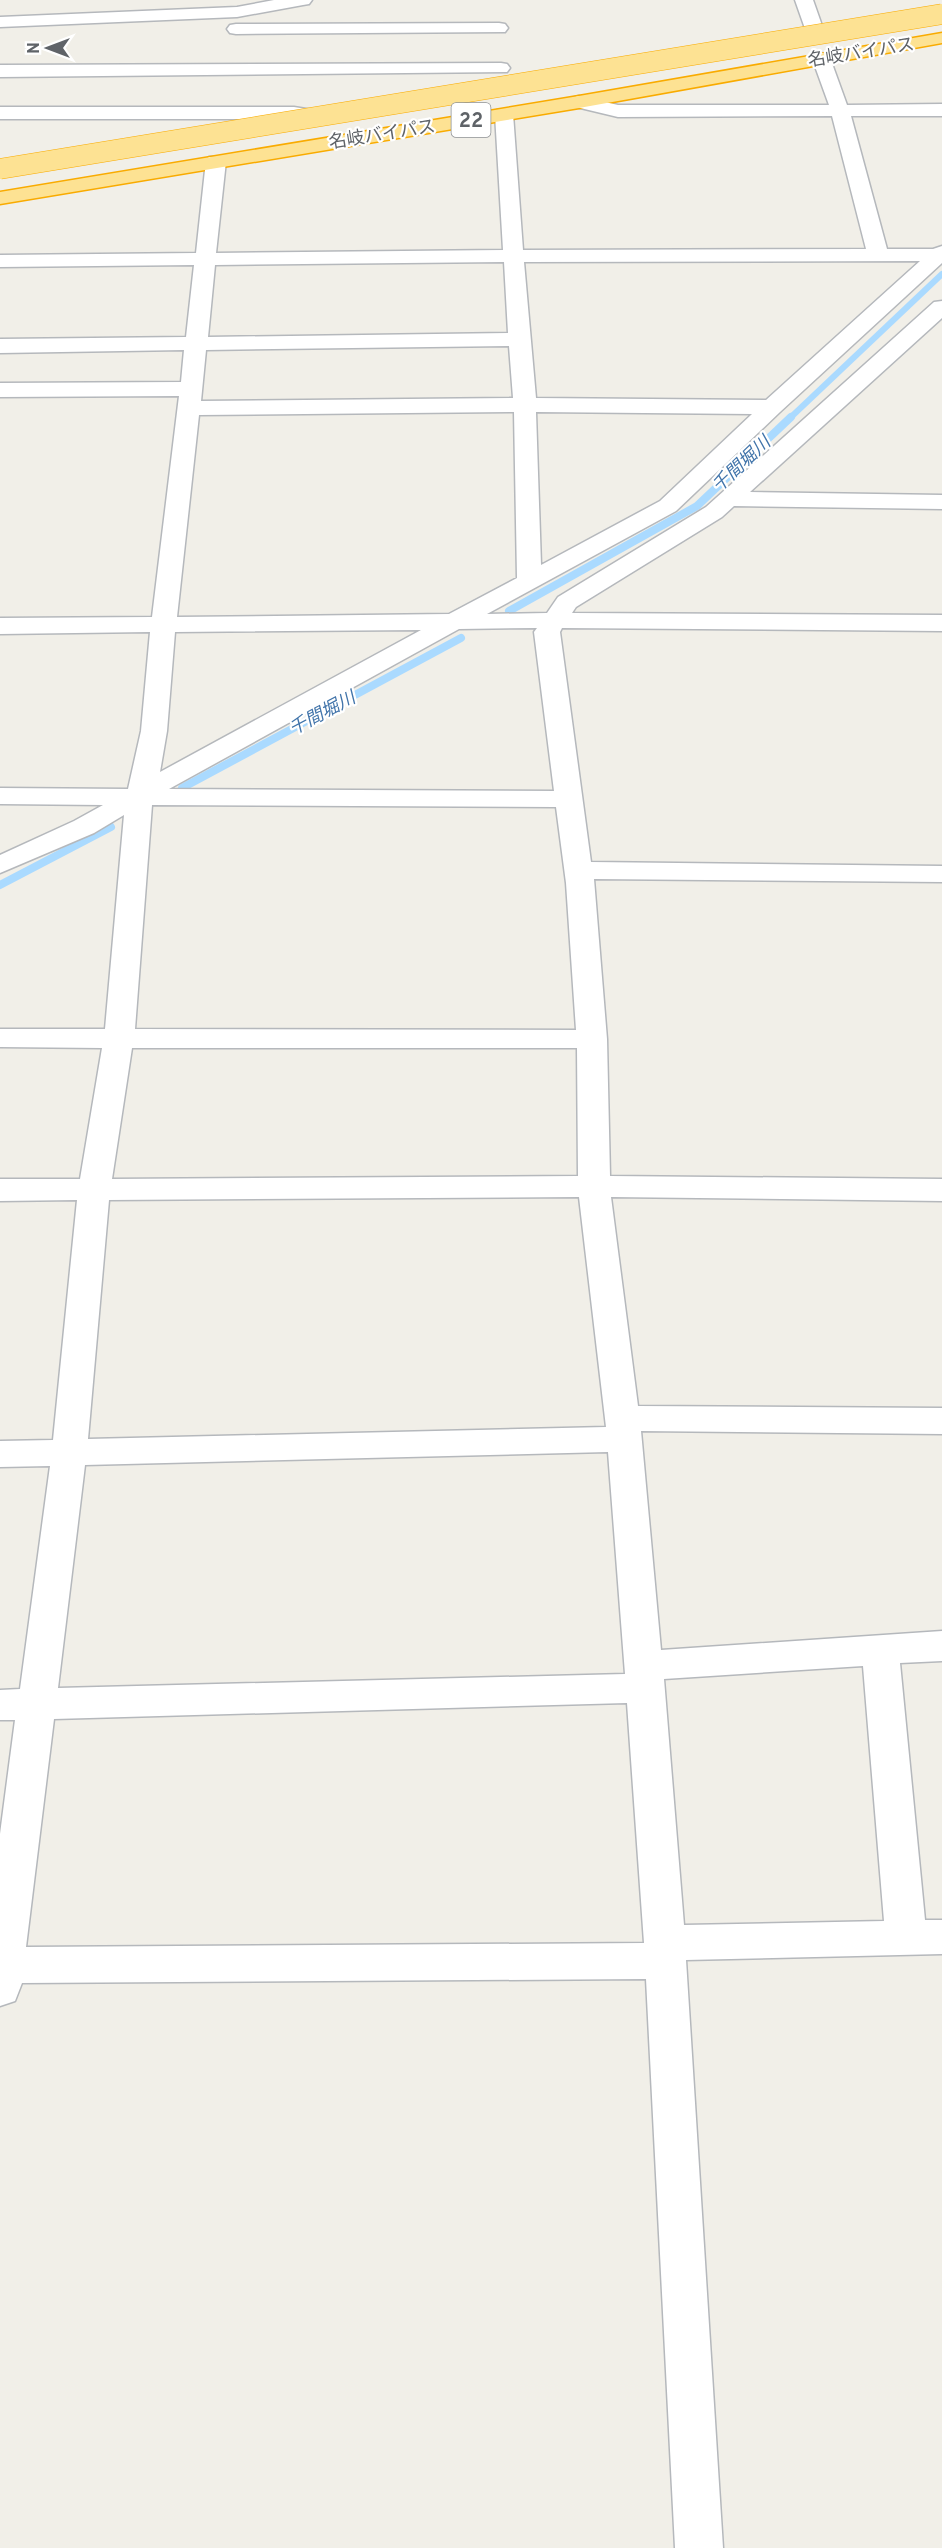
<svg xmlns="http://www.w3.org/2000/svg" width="942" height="2548" viewBox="0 0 942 2548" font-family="Overpass,'Noto Sans JP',sans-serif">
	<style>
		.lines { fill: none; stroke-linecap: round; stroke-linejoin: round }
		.stream-far1 { stroke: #aadaff; stroke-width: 6 }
		.stream { stroke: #aadaff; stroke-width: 8 }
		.minor-casing { stroke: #b5b8bc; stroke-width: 3 }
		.highway-casing { stroke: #f9ab00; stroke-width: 3 }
		.minor { fill: #fff; fill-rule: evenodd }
		.highway { fill: #fde293; fill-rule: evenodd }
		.highway-bridge-casing { stroke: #f9ab00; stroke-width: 21; stroke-linecap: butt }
		.highway-bridge { stroke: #fde293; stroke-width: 20 }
		.labels { text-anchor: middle; stroke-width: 4.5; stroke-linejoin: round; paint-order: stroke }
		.far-street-label { font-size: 18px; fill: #5f6368; stroke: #fff }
		.far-water-label { font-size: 18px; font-style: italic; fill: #4174aa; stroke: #fff }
		.shield { fill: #fff; stroke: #8f9295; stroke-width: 1.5 }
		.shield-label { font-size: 20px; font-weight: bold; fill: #5f6368 }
	</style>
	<rect width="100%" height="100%" fill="#f1efe8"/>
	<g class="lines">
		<path class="stream-far1" d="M790 418 942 274"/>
		<path class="stream" d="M509 611 697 506 791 417
			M182 788 461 638
			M0 885 111 827"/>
		<defs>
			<path id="minor" d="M274 0H312L309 4 303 5 237 17 0 27V17L237 7Z
				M795 0H813L826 37 823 41H811L808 37Z
				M499 23 505 24 508 28 505 32 236 34 230 33 227 29 230 25 236 24Z
				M821 53 827 54 830 58 847 105 942 104V116H851L887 249H933L942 246V263L780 412 676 511 487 614 547 613 558 597 706 507 934 302 942 301V318L750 492 942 495V509L734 506 722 517 576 607 572 613 942 615V631L562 628 560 632 591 862 942 866V882L594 879 607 1039 610 1176 942 1179V1201L611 1197 638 1406 942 1408V1434L641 1431 661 1650 942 1631V1661L900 1663 925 1920H942V1954L686 1960 723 2548H675L646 1979 22 1983 15 2001 0 2006V1834L15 1720H0V1690L20 1689 50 1466 0 1467V1441L53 1440 77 1200 0 1201V1179H80L102 1048 0 1047V1029H105L124 815 94 833 0 873V855L74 821 103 805 0 804V788L128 789 141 731 150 632 0 634V618L152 617 179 396 0 397V383L181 382 184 350 0 353V339L186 337 194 265 0 267V255L196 253 206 161 209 157H223L226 161 216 253 503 250 495 114 497 110H511L513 114 523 250 866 249 832 116 618 117 572 106 570 102 572 98 579 96 618 105H829L812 58 815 54ZM920 261 766 400 536 398 524 262ZM504 262 508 333 208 337 215 265ZM509 346 513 398 201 401 206 350ZM514 412 517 578 449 614 177 617 199 415ZM536 412 752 414 660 501 541 565ZM537 628 534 632 554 791 169 789 459 629ZM421 630 160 772 167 731 175 632ZM152 805 556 807 566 883 576 1030 135 1029ZM132 1048H577L578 1176 112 1179ZM579 1197 606 1427 88 1439 109 1200ZM608 1452 625 1674 58 1688 85 1465ZM863 1666 884 1921 684 1925 664 1679ZM627 1703 644 1943 26 1947 54 1719Z
				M501 63 507 64 510 68 507 72 0 77V65Z
				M0 107H294L331 113 333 117 331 121 324 123 294 119H0Z"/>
			<path id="highway" d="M942 33V43L579 108 0 204V192L579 96Z"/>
		</defs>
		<use href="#minor" class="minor-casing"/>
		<use href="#highway" class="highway-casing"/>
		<use href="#minor" class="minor"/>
		<use href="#highway" class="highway"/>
		<defs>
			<path id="highway-bridge" d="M0 169 942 14"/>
		</defs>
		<use href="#highway-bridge" class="highway-bridge-casing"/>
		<use href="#highway-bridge" class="highway-bridge"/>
	</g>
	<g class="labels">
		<g class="far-street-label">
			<text transform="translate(861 52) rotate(-9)" y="6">名岐バイパス</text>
			<text transform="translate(382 134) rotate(-9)" y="6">名岐バイパス</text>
		</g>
		<g class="far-water-label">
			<text transform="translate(741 464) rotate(-43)" y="6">千間堀川</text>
			<text transform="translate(322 713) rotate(-28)" y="6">千間堀川</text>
		</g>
		<rect class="shield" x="451.5" y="103" width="39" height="34" rx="4.5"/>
		<g class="shield-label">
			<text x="471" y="127">22</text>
		</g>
	</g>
	<g transform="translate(48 48) rotate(270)" stroke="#ffffff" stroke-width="4.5" paint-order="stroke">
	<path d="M0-4.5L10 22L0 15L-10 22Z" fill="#5f6368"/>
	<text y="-9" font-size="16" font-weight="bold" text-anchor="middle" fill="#5f6368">N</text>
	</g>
</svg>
